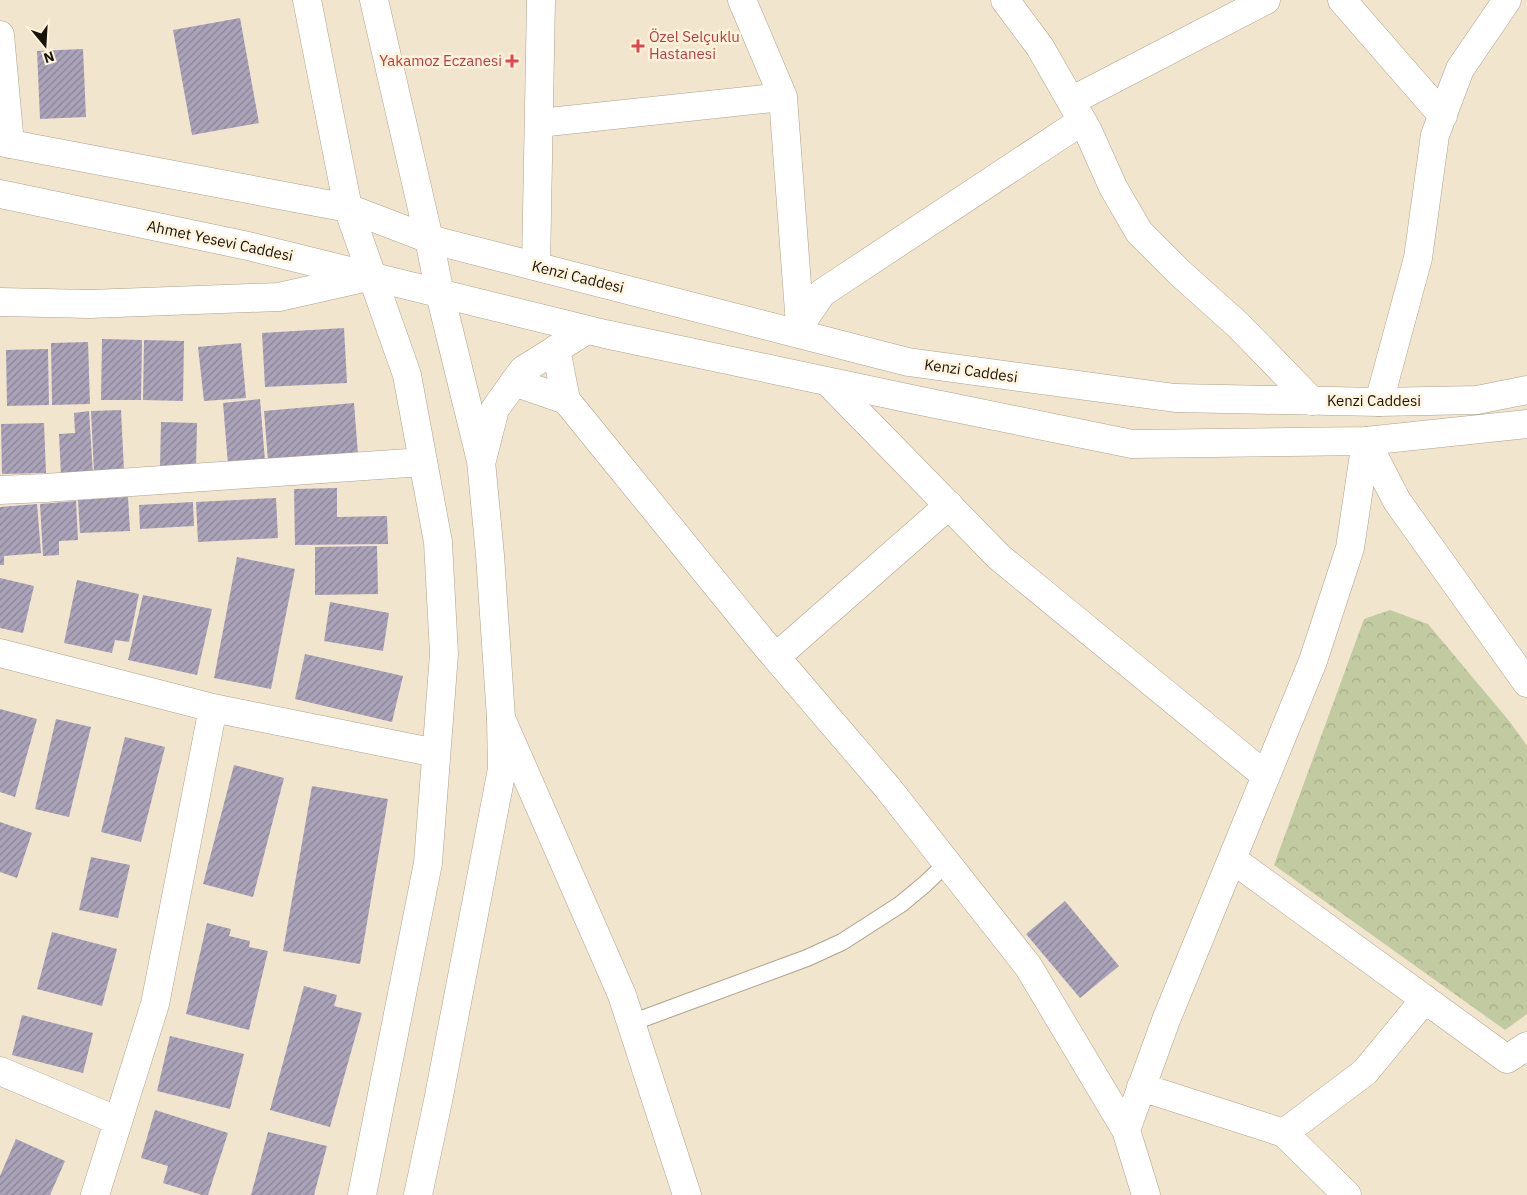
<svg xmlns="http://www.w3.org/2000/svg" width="1527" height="1195" viewBox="0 0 1527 1195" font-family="'IBM Plex Sans',sans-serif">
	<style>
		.forest { fill: url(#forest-crowns) }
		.building { fill: url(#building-hatch) }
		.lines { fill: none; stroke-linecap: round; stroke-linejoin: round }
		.service-casing { stroke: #aca18b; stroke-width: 18 }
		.minor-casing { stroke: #aca18b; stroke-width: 29 }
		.secondary-casing { stroke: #aca18b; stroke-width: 29 }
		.service { stroke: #fff; stroke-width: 16 }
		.minor { stroke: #fff; stroke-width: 28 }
		.secondary { stroke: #fff; stroke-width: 28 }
		.health-dot { fill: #e0444e; stroke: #fff3db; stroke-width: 2 }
		.labels { text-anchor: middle; stroke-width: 5; stroke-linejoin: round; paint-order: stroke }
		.health-label { font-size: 15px; fill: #be3a42; stroke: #fff3db; text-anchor: start }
		.street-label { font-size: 15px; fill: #19150d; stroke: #fff3db }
	</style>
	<defs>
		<pattern id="forest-crowns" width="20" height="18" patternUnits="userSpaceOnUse" patternTransform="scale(1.25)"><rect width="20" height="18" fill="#c2caa2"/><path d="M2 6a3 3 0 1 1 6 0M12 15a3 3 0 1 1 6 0" fill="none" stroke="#a6ad8a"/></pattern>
		<pattern id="building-hatch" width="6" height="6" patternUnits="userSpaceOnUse" patternTransform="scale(1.25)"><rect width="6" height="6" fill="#aba3b9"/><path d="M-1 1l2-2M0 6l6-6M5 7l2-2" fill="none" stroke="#8a8495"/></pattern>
	</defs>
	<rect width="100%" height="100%" fill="#f2e5ce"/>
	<path class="forest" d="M1390 610 1428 624 1510 722 1527 746V1014L1505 1030 1274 865 1364 619Z"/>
	<path class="building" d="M240 18 259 123 192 135 173 30Z
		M83 49 86 117 40 119 37 51Z
		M344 328 347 383 265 387 262 333Z
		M102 339 142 340 141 400H101Z
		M144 340 184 341 183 401 143 400Z
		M88 342 90 404 52 405 51 343Z
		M241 343 246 398 204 401 198 347Z
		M48 349 49 405 7 406 6 350Z
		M260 399 265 461 228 465 223 403Z
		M354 403 358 454 268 461 264 411Z
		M121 410 124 471 94 473 91 411Z
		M89 411 93 474 61 476 59 434 75 433 74 413Z
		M161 422 197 423 196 467H160Z
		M44 423 46 473 2 474 1 424Z
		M337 488V517L387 516 388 544 295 545 294 489Z
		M128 497 130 531 80 533 78 500Z
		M276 498 278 538 198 542 196 502Z
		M76 501 78 540 59 541V555L43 556 40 504Z
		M193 502 194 526 140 529 139 505Z
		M37 504 41 553 4 556V565H0V507Z
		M377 546 378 594 315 595V547Z
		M237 557 295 569 271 689 214 678Z
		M0 578 34 586 23 633 0 628Z
		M77 580 139 594 129 642 115 640 112 653 64 643Z
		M143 595 212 609 197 675 128 660Z
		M330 602 389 613 383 651 324 641Z
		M305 654 403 676 392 722 295 699Z
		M0 709 37 719 15 797 0 792Z
		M56 719 91 727 69 817 35 809Z
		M125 737 165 747 141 842 101 832Z
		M234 765 284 778 253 897 203 884Z
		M312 786 388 799 360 964 283 951Z
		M0 822 32 833 17 878 0 872Z
		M91 857 130 865 118 918 79 910Z
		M1065 901 1119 966 1080 998 1026 934Z
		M207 923 231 929 229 936 250 941 249 947 268 951 249 1030 186 1014Z
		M52 932 117 949 102 1006 37 989Z
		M304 986 337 995 334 1006 362 1013 330 1127 270 1110Z
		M22 1015 93 1033 83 1073 12 1055Z
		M170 1036 244 1054 230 1109 157 1091Z
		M155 1110 228 1133 208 1195H202L163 1183 168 1166 141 1158Z
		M268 1132 327 1146 314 1195H251Z
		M16 1139 65 1161 50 1195H0V1176Z"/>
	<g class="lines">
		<defs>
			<path id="service" d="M631 1023 807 958 842 942 901 904 925 884 947 863"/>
			<path id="minor" d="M742 0 783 97
				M1005 0 1040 47 1088 131 1113 187 1139 232 1180 273 1238 325 1312 401
				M1342 0 1443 116
				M0 35 10 144
				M1071 101 1266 0
				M539 123 783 97 800 325
				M536 266 541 0
				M0 302 90 304 279 297 372 276
				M800 325 822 293 1082 121
				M556 349 566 400 762 641 887 787 1028 966 1126 1130 1146 1195
				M514 382 566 400
				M828 382 999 557 1266 776
				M1379 402 1418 258 1435 135 1460 69 1507 0
				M1366 441 1397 501 1527 683
				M0 490 45 488 423 462
				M0 653 213 708 436 753
				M776 657 949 505
				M501 718 622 995 687 1195
				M1232 859 1507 1059 1527 1046
				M0 1071 118 1121
				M1141 1087 1284 1133 1347 1195
				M1126 1130 1166 1020 1313 661 1350 548 1366 441
				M1284 1133 1365 1072 1425 999
				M95 1195 155 1004 213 708"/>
			<path id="secondary" d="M307 0 348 208 407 375 438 542 444 654 428 863 362 1195
				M374 0 429 239 440 294 481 461 490 555 501 718 502 769 438 1101 418 1195
				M0 142 348 208 429 239 908 362 1175 398 1379 402 1477 400 1527 390
				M0 194 248 246 605 334 916 400 1132 444 1366 441 1527 424
				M482 460 495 409 523 370 587 330"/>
		</defs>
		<use href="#service" class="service-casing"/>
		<use href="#minor" class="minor-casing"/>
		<use href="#secondary" class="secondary-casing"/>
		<use href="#service" class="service"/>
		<use href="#minor" class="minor"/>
		<use href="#secondary" class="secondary"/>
	</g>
	<g class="health-dot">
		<path d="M635.5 38.5h5v5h5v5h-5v5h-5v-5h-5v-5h5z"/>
		<path d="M509.5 53.5h5v5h5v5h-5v5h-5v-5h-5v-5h5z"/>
	</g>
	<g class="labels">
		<g class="health-label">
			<text x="649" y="42">Özel Selçuklu<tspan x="649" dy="17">Hastanesi</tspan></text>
			<text x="502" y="66" text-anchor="end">Yakamoz Eczanesi</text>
		</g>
		<g class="street-label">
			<text transform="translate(220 241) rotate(12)" y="5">Ahmet Yesevi Caddesi</text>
			<text transform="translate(578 277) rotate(14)" y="5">Kenzi Caddesi</text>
			<text transform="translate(971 371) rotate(8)" y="5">Kenzi Caddesi</text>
			<text x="1374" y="406">Kenzi Caddesi</text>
		</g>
	</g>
	<g transform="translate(45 45) rotate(162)" stroke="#fff3db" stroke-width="4" paint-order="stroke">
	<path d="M0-4L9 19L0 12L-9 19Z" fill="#19150d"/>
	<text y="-8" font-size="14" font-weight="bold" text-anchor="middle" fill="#19150d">N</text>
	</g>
</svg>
